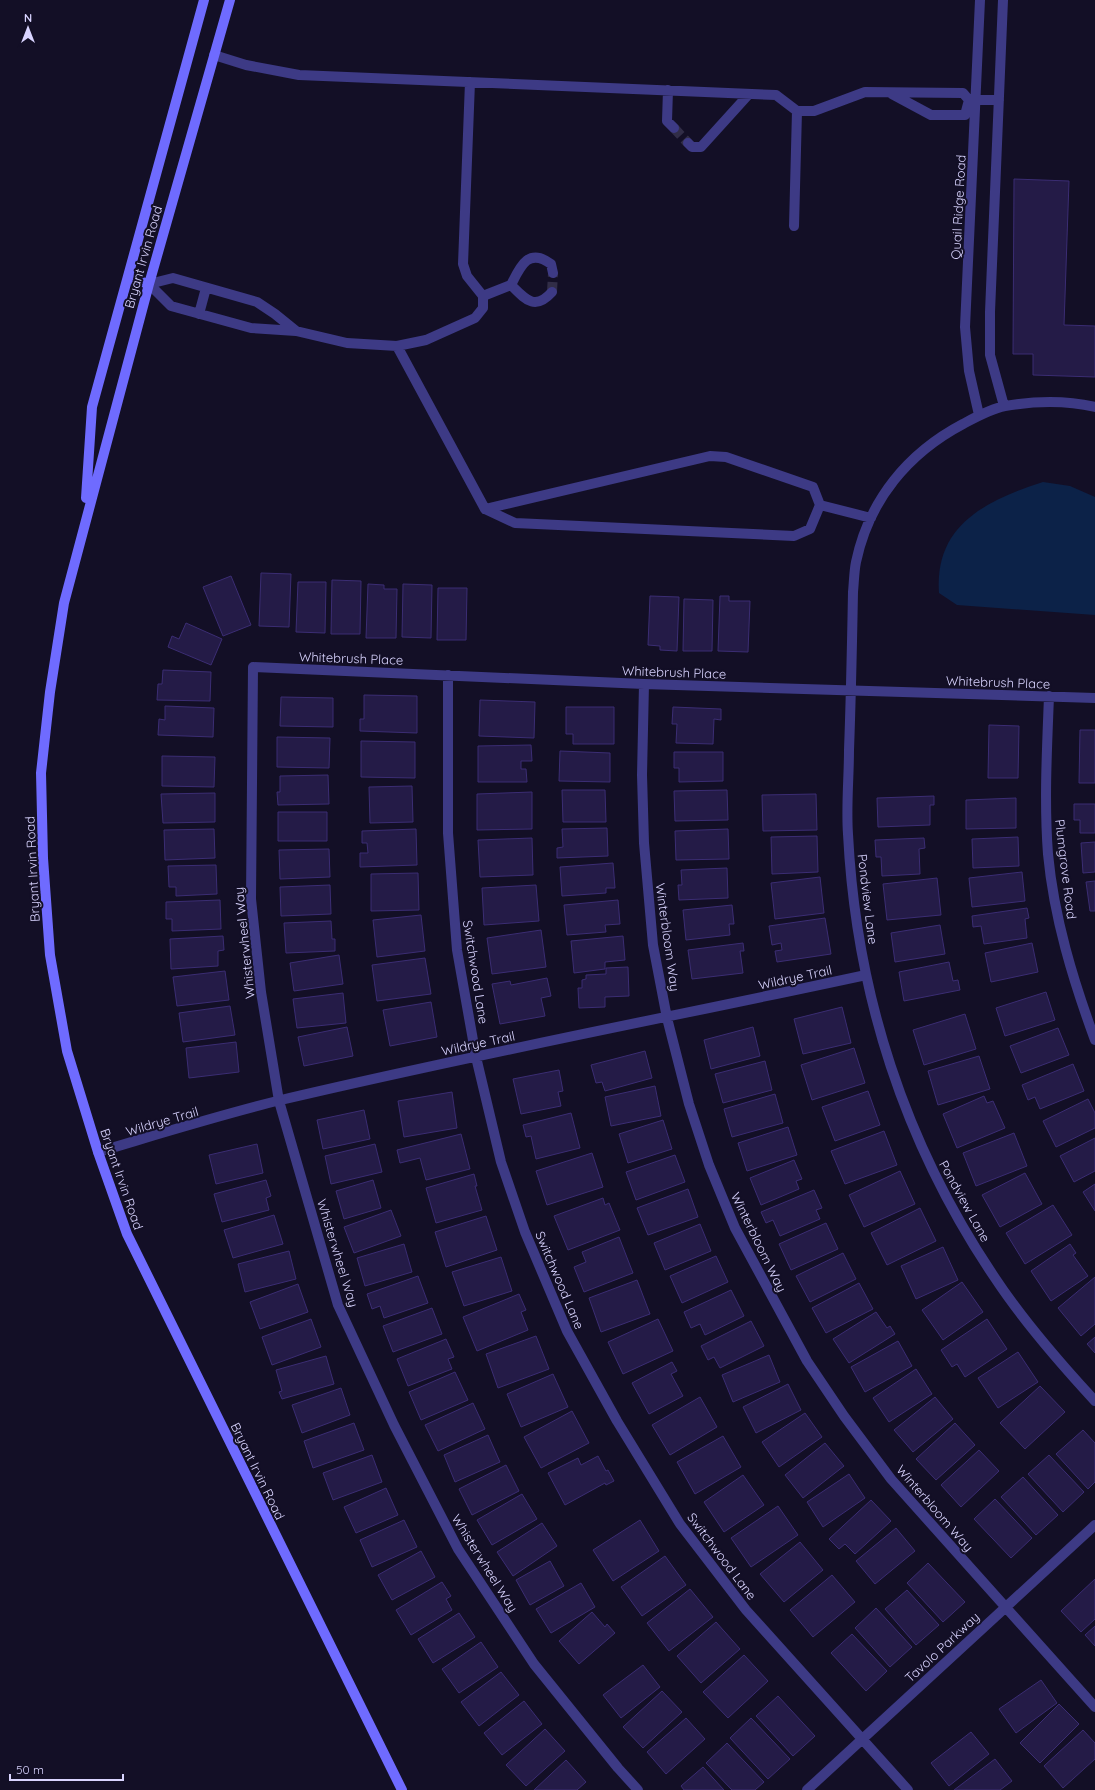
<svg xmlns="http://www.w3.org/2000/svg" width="1095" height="1790" viewBox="0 0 1095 1790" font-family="Quicksand,sans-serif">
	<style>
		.water { fill: #0c2248 }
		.building { fill: #241b47; stroke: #3b2d73 }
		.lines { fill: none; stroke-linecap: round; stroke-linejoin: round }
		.street-tunnel { stroke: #312d47; stroke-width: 10; stroke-dasharray: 10 5; stroke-linecap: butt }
		.street { stroke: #3d3a85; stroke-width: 10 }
		.secondary { stroke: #6f6bff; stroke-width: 10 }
		.labels { text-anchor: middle; stroke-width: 4; stroke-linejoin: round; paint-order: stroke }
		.street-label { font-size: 13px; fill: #d9d4ff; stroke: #130f26 }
	</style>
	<rect width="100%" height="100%" fill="#130f26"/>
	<path class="water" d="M1043 482 1070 486 1095 497V615L957 605 939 593C934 524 988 500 1043 482Z"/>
	<path class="building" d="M1014 179 1069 181 1064 325 1095 326V377L1033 375V354H1013Z
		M261 573 291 574 289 627 259 626Z
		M231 576 251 625 223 636 203 587Z
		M332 580 361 581 360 634H331Z
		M298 582H326L325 633 296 632Z
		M368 584 384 585V589H397L396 638H366Z
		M403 584 432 585 431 638 402 637Z
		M438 588H467L466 640H437Z
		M650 596 679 597 677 651 660 650V646L648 645Z
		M720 596H729V601H750L748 652 718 651Z
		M684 599 713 600 712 651H683Z
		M186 623 222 639 211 665 168 647 172 636 179 639Z
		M163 670 211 672 210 701 157 700 158 684H162Z
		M364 695 417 696V733L360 731V719H364Z
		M281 697 333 698V727L280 726Z
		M480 700 535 702 534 738 479 736Z
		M165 706 214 708 213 737 158 735 159 719 165 720Z
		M566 707H614V744H573V734H566Z
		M673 707 721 709V720L714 719 713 744 676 743 677 724H672Z
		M989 725 1019 726 1018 778H988Z
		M1080 730H1095V783H1079Z
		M277 737 330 738 329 768 277 767Z
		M361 741 415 742V778L361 777Z
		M531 745 532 761H521V769H526L527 782H478V746Z
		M560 751 610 753V782L559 781Z
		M674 752H723V781L679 782V768H674Z
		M162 756 215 757 214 787 162 786Z
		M328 775 329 804 278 805 277 792H280V776Z
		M412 786 413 822 370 823 369 787Z
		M562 790H605L606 822H563Z
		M727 790 728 820 675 821 674 791Z
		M532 792V829L477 830V794Z
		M215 793V822L163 823 161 794Z
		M816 794 817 830 763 831 762 795Z
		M934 796V805H930V825L878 827 877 798Z
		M1016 798V828L966 829V800Z
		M1074 804H1095V833H1080V820H1074Z
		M278 812H327V841H278Z
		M607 828 608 856 557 858V848L563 847 562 829Z
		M214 829 215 858 165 860 164 830Z
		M416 829 417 865 360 867V853H368L367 843H362V831Z
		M728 829 729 859 676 860 675 831Z
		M817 836 818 872 772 874 771 837Z
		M1018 837 1019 866 973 868 972 839Z
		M532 838 533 875 480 877 478 840Z
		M924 838 925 848 919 849 920 874 882 876 881 857H876L875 840Z
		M1095 842V872L1083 873 1081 843Z
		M329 849 330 877 280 879 279 850Z
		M613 863 615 888H606V893L562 896 560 867Z
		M216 865 217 894 176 896V887H169L168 866Z
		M727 868 728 898 679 900 678 885H682L681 870Z
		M1022 872 1025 901 972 907 969 878Z
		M418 873 419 910 371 911V874Z
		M820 877 824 913 775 919 771 883Z
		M937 878 941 915 887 920 883 884Z
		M1095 881V911H1090L1086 882Z
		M330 885 331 914 281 916 280 887Z
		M536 885 539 921 484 925 482 888Z
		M220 900 221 929 172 931V919H166V902Z
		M618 900 620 924 605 925 606 932 567 935 564 905Z
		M732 905 734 924H729L730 935 686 940 683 910Z
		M1027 908 1029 918 1025 919 1027 938 984 944 981 926 973 927 972 916Z
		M421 915 425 951 377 957 373 920Z
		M825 918 831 954 777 962 775 951 782 950 781 943 772 945 769 926Z
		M331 921 332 939H335V951L286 953 284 923Z
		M940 925 945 954 895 962 891 933Z
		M541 930 546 967 492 974 487 938Z
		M223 936 224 950 218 951V966L171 969 170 939Z
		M623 936 625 960 605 962V969L574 973 571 941Z
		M743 943 744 951H740L743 973 692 979 688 950Z
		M1032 943 1038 972 991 982 985 953Z
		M339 955 343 984 294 991 290 963Z
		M425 958 431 994 377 1001 372 965Z
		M949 962 953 981 958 980 960 990 904 1001 899 972Z
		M628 967 629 996 605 997V1007L579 1008 578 988H582V980L586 979V975L606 974V968Z
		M225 971 229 1000 177 1006 173 977Z
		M547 978 551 996 541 998 545 1016 500 1024 492 984 510 981 511 985Z
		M1046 992 1055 1020 1005 1036 996 1008Z
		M343 993 346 1023 297 1028 293 999Z
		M431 1002 437 1037 390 1046 383 1010Z
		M230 1006 235 1035 183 1042 179 1013Z
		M842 1007 851 1043 803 1054 794 1019Z
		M965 1014 976 1049 924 1065 913 1030Z
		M347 1027 353 1056 304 1066 298 1037Z
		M753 1027 760 1056 711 1069 704 1040Z
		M1058 1028 1069 1055 1021 1073 1010 1046Z
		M236 1042 239 1072 189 1078 186 1048Z
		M854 1048 865 1083 812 1100 801 1065Z
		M645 1051 652 1078 605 1091 602 1082 596 1083 591 1065Z
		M979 1056 990 1089 938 1105 928 1071Z
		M765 1061 772 1090 723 1103 715 1074Z
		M1073 1064 1084 1091 1040 1109 1035 1097 1028 1100 1022 1085Z
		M559 1070 563 1091 558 1092 561 1106 521 1114 513 1079Z
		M655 1086 661 1116 611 1126 605 1097Z
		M868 1091 880 1125 835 1141 822 1107Z
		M452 1092 457 1128 404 1137 398 1101Z
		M775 1094 783 1123 732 1137 724 1109Z
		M984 1096 987 1103 993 1101 1005 1128 957 1148 943 1114Z
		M1088 1099 1095 1113V1128L1056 1147 1043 1121Z
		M364 1110 370 1139 323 1149 317 1120Z
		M571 1113 580 1148 536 1159 531 1136 526 1137 523 1125Z
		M663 1120 672 1149 628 1163 619 1134Z
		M788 1127 797 1155 747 1171 738 1143Z
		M884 1131 897 1165 845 1184 831 1151Z
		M1014 1133 1027 1166 976 1186 963 1153Z
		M461 1134 470 1169 426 1180 420 1158 400 1163 397 1150Z
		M1095 1138V1171L1074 1182 1060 1156Z
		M257 1144 263 1173 216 1184 209 1155Z
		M375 1144 382 1172 331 1184 325 1156Z
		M592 1153 603 1187 547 1205 536 1171Z
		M675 1155 685 1182 636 1200 626 1172Z
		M794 1160 802 1179 796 1181 799 1189 761 1205 750 1178Z
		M900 1171 915 1204 864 1227 849 1195Z
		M1025 1173 1042 1204 1000 1227 982 1195Z
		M474 1174 477 1186H475L482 1210 436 1223 426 1188Z
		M266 1180 271 1196 266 1198 269 1210 222 1222 214 1194Z
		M373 1180 381 1208 344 1219 336 1191Z
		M1095 1184V1211L1083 1192Z
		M688 1189 698 1217 648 1235 637 1208Z
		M814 1190 822 1208 816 1210 820 1219 780 1236 773 1220 766 1223 761 1212Z
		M603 1198 605 1205 609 1203 620 1230 568 1250 554 1216Z
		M1053 1205 1072 1235 1025 1264 1006 1233Z
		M920 1208 936 1241 887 1265 871 1233Z
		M391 1210 401 1236 354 1253 344 1227Z
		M274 1215 283 1244 233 1258 224 1230Z
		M486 1216 497 1250 446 1267 435 1232Z
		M826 1223 838 1249 791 1270 779 1244Z
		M700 1224 711 1251 665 1270 654 1243Z
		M619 1237 633 1273 584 1292 574 1267 586 1262 582 1252Z
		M404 1244 412 1272 365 1286 357 1258Z
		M1070 1244 1076 1253 1073 1255 1088 1276 1051 1301 1031 1271Z
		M943 1247 958 1280 916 1299 901 1266Z
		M289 1251 296 1279 245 1292 238 1264Z
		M843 1253 856 1279 810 1302 796 1276Z
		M716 1256 728 1282 682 1303 670 1276Z
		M501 1257 512 1291 464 1306 452 1272Z
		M418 1276 428 1303 384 1318 380 1306 372 1309 367 1294Z
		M1095 1277V1324L1081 1336 1058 1308Z
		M637 1280 650 1314 601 1332 589 1298Z
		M962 1282 983 1312 943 1340 922 1310Z
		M859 1283 873 1309 826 1333 812 1308Z
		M298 1284 308 1312 260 1329 250 1302Z
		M731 1290 744 1316 705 1335 700 1324 691 1328 684 1312Z
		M519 1294 526 1310 521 1312 528 1330 477 1351 463 1317Z
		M432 1308 442 1334 393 1352 383 1326Z
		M876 1312 887 1328 890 1326 895 1334 849 1363 833 1339Z
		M311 1319 321 1347 272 1365 262 1337Z
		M658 1319 673 1351 623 1374 608 1342Z
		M987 1319 1007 1349 965 1377 957 1364 952 1367 941 1350Z
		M751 1321 764 1346 720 1368 714 1357 708 1360 701 1346Z
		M536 1336 549 1369 498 1388 486 1354Z
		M1095 1337V1353L1087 1344Z
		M446 1339 454 1357 448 1359 452 1369 408 1386 397 1359Z
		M898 1341 912 1366 865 1392 851 1367Z
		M1018 1352 1038 1382 998 1408 978 1378Z
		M769 1355 780 1382 733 1402 722 1375Z
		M326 1356 334 1384 282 1399 279 1392 282 1391 276 1370Z
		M672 1362 677 1371 671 1374 683 1396 649 1414 632 1383Z
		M916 1369 932 1394 889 1422 873 1398Z
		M455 1372 468 1400 421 1420 409 1392Z
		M553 1374 568 1407 521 1427 507 1394Z
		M788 1384 801 1410 756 1433 743 1407Z
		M1040 1386 1065 1412 1025 1449 1000 1423Z
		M341 1388 350 1415 302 1433 292 1405Z
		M700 1397 717 1427 670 1455 652 1425Z
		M935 1397 953 1419 913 1452 894 1430Z
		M473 1403 485 1429 438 1451 425 1425Z
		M572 1411 589 1443 541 1468 524 1437Z
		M805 1413 822 1437 779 1467 762 1442Z
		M354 1423 364 1450 313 1468 304 1441Z
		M955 1423 975 1445 936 1480 916 1459Z
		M1083 1430 1095 1443V1482L1088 1489 1056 1454Z
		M488 1435 500 1462 455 1482 444 1455Z
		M723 1436 741 1467 695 1494 677 1462Z
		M825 1443 844 1466 803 1498 785 1475Z
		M979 1450 999 1471 961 1507 941 1485Z
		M372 1455 382 1482 333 1500 323 1473Z
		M1049 1455 1084 1492 1063 1512 1028 1474Z
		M598 1456 606 1471 608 1470 614 1481 606 1485 605 1483 565 1505 548 1473 578 1458 581 1465Z
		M506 1465 519 1491 472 1515 459 1489Z
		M849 1474 865 1498 823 1527 807 1502Z
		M743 1475 764 1505 724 1532 704 1502Z
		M1023 1477 1058 1515 1036 1535 1001 1497Z
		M386 1488 398 1515 356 1533 344 1507Z
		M522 1494 537 1519 492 1545 477 1520Z
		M995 1499 1032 1538 1011 1558 974 1519Z
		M871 1500 891 1521 855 1554 845 1544 839 1549 829 1539Z
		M778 1506 798 1535 751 1567 731 1538Z
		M404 1520 417 1547 372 1567 360 1540Z
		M640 1520 659 1551 613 1581 593 1550Z
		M542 1523 557 1546 513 1576 497 1552Z
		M896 1528 915 1551 875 1584 856 1561Z
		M800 1542 823 1570 784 1602 760 1574Z
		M421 1551 435 1577 392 1600 378 1575Z
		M665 1556 686 1585 642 1616 621 1587Z
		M550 1561 564 1586 530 1605 516 1580Z
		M928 1563 965 1602 943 1622 907 1583Z
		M832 1575 855 1602 813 1637 790 1610Z
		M1095 1579V1619L1081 1632 1061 1611Z
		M442 1582 451 1596 446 1599 452 1610 411 1635 396 1610Z
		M581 1583 595 1607 551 1633 536 1609Z
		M690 1589 713 1617 669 1651 647 1623Z
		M907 1590 939 1625 916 1645 885 1609Z
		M876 1608 912 1647 890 1667 855 1628Z
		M592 1612 605 1627 607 1624 615 1633 579 1664 559 1641Z
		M459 1613 475 1637 433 1663 418 1639Z
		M716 1622 740 1649 701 1683 677 1656Z
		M1095 1626V1646L1085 1635Z
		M852 1634 887 1671 866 1691 831 1653Z
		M481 1642 498 1667 459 1693 442 1669Z
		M744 1655 768 1681 728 1718 703 1692Z
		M643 1665 660 1687 621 1718 603 1695Z
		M501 1672 519 1695 479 1726 461 1702Z
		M1041 1680 1057 1703 1016 1733 999 1709Z
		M662 1691 682 1712 643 1748 623 1727Z
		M778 1696 815 1736 793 1756 756 1716Z
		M524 1701 542 1724 502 1755 484 1733Z
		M1059 1704 1079 1724 1040 1763 1020 1743Z
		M686 1718 705 1739 666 1774 647 1752Z
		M751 1718 790 1759 768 1779 730 1738Z
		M545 1729 565 1751 526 1786 506 1765Z
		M1083 1730 1095 1743V1759L1063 1788 1044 1766Z
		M971 1732 989 1754 949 1786 931 1763Z
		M727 1743 764 1782 755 1790H732L706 1763Z
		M995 1759 1012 1781 1000 1790H954Z
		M566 1760 586 1782 577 1790H534Z
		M703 1767 724 1790H684L681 1786Z"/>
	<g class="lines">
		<path class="street-tunnel" d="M674 128 688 143
			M552 292 553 273"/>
		<path class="street" d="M1003 0 990 312V355L1004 406
			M214 55 246 65 299 75 776 95 797 111H814L865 92 963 93 969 100H999
			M668 90 667 121 674 128
			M892 94 931 115H965L969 100
			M688 143 692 147H701L749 94
			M794 226 797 111
			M511 285C520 267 528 247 551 264L553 273
			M483 296 511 285C526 300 535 311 552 292
			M199 314 206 288
			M296 331 275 314 257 302 173 278 149 284 171 306 251 328 296 331 347 343 397 346 426 340 475 318 483 308V296L467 276 463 264 470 82
			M397 346 485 509 710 456 726 457 813 487 820 505 810 529 794 536 515 523 485 509
			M1095 407C1065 400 1035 401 1005 406 990 409 976 417 963 424 908 453 869 500 856 562 854 572 854 582 853 592 852 645 851 698 849 750 849 778 846 806 848 834 856 994 905 1145 995 1278 1024 1322 1059 1362 1095 1401
			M979 415 969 371 965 327 980 0
			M820 505 871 518
			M448 675V833L457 950 476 1057 501 1162 525 1232 567 1331 617 1421 680 1524 746 1610 908 1790
			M644 684 642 775 644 843 653 945 667 1018 689 1104 709 1165 735 1228 807 1361 844 1416 891 1479 1095 1707
			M1049 696C1047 749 1044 802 1048 854 1054 918 1073 980 1095 1040
			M98 1152C159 1134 220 1115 281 1100 475 1054 671 1017 866 975
			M638 1790 618 1768 534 1664 458 1549 394 1425 338 1305 279 1101 261 992 251 899 253 667 644 684 1095 698
			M807 1790 1095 1525"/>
		<path class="secondary" d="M230 0 149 284 64 603 50 692 41 773 43 858 50 955 67 1051 98 1152 127 1234 402 1790
			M128 278 149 284
			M86 498 92 407 204 0"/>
	</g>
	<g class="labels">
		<g class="street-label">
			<text transform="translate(958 207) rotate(-87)" y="5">Quail Ridge Road</text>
			<text transform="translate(143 257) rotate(-74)" y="5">Bryant Irvin Road</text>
			<text transform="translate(351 658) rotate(2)" y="5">Whitebrush Place</text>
			<text transform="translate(674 672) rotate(2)" y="5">Whitebrush Place</text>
			<text transform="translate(998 682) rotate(2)" y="5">Whitebrush Place</text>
			<text transform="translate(32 869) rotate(-93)" y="5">Bryant Irvin Road</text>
			<text transform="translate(1066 869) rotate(83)" y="5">Plumgrove Road</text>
			<text transform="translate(868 899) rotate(83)" y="5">Pondview Lane</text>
			<text transform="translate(668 937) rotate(82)" y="5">Winterbloom Way</text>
			<text transform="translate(244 943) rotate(-96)" y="5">Whisterwheel Way</text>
			<text transform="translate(476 972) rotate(81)" y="5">Switchwood Lane</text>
			<text transform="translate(795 977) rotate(-12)" y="5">Wildrye Trail</text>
			<text transform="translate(478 1043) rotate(-12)" y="5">Wildrye Trail</text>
			<text transform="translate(162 1121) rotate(-16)" y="5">Wildrye Trail</text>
			<text transform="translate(122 1179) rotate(71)" y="5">Bryant Irvin Road</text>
			<text transform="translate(965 1201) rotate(61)" y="5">Pondview Lane</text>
			<text transform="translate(759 1242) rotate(64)" y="5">Winterbloom Way</text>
			<text transform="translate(338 1253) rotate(73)" y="5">Whisterwheel Way</text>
			<text transform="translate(560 1280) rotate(67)" y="5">Switchwood Lane</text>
			<text transform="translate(258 1471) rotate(64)" y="5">Bryant Irvin Road</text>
			<text transform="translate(935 1508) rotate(49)" y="5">Winterbloom Way</text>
			<text transform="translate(722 1556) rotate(53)" y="5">Switchwood Lane</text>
			<text transform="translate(485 1563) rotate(58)" y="5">Whisterwheel Way</text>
			<text transform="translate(942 1647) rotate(-43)" y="5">Tavolo Parkway</text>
		</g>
	</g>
	<g transform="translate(28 28)" stroke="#130f26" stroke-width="3" paint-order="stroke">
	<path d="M0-3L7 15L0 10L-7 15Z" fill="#d9d4ff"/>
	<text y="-6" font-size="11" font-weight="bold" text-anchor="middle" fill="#d9d4ff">N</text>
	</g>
	<path d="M10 1774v6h113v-6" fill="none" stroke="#d9d4ff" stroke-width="2"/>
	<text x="16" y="1774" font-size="12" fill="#d9d4ff" stroke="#130f26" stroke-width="3" paint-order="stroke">50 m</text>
</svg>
